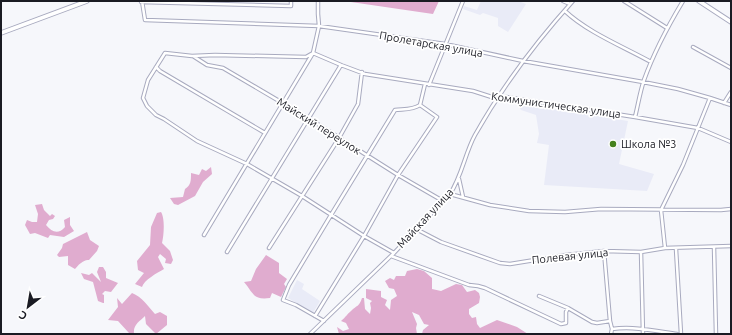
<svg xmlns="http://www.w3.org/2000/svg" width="732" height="335" viewBox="0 0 732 335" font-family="Ubuntu,sans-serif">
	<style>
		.built { fill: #e9ebf7 }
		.forest { fill: #e0accf }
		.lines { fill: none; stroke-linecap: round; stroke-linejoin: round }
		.minor-casing { stroke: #a8aabf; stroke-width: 4.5 }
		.secondary-casing { stroke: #a8aabf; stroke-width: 5.5 }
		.minor { stroke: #fff; stroke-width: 2.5 }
		.secondary { stroke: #fff; stroke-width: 3.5 }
		.poi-dot { fill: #45811e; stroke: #fff; stroke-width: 1.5 }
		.labels { text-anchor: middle; stroke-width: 3.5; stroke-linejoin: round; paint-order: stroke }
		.street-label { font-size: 11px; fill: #1a1b23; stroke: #fff }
		.poi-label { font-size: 11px; fill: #1a1b23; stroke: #fff; text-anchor: start }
	</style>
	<rect width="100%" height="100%" fill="#f6f7fb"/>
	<path class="built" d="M481 1H518L526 4 508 32 498 26V18L483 13 480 15 463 9 464 6 477 10Z
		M517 103 628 121 619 164 654 174 647 191 544 185 549 145 537 143 539 134 536 115 521 110Z
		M297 280 304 284 302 289 320 301 313 313 288 298Z"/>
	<path class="forest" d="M344 1H439L433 14Z
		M211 167 212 174 203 182 195 196 178 205 174 204 170 198 183 197 185 189C191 185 191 181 191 173L199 175 202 169 206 171Z
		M42 204 44 210 50 216 52 214 55 216 53 219 49 220 46 225C52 232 58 235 65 227L64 220 70 217V225L74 231 64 237 50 235 48 238 35 233 30 234 25 225 27 220 32 222H37L38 214 35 205Z
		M161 212C165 218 164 235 162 243L170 251 173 260 171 264 165 263 166 259 160 254 158 257 164 269C157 273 144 280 142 287L135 284 144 273 138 270 137 261 150 245 151 227 157 213Z
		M87 232 90 240 99 246 97 251 89 260C84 259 78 265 75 269L68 265V256L59 257 57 255 62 248 63 244Z
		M266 255 279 263V273L287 279 284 284 286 287 281 297 272 293 270 298C253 300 254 294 244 282L251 281 256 269Z
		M99 267H103L106 272V278L118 283 111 292 105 291 102 294 104 295V303H103L98 301 93 282 84 279 81 273 89 275 92 273 101 282 97 272Z
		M417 269 424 271 432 278V289L441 291 456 284 462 285 467 292 475 290 479 293 480 297 479 303 469 309V314L472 318 476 317 477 324 480 328 497 320 517 327 528 334H422L423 330 429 325 424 324 419 315 412 312 417 324 416 328 417 334H339L337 327 343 331 349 329 346 323 341 321C346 317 347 314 351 311 357 305 359 307 362 298H364L365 309 370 314 371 308 370 303 372 301 366 298V289L381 291V297L387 300 385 305 390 310 391 300 397 296 394 289 389 288 385 281 390 278 394 280 396 276H405L407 271Z
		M132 293C142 297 148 306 155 314L160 312 167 316V325L156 334 146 324 145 316C140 321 133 325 134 333H129L118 321 108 320 118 307 117 298 122 304Z"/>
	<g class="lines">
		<defs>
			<path id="minor" d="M142 1 145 20 319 26 445 44 523 61 643 82 678 89 710 98 731 105
				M563 1 570 4
				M624 1 667 28
				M141 2 291 6V1
				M565 11C587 32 624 47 651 62
				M693 47 731 68
				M193 56 207 65 223 68 308 118 398 175 443 201
				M156 67 160 71 265 133
				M429 85 463 1
				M724 103 731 92
				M635 117C638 105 640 92 644 80 654 52 668 26 683 1
				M459 179 463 197
				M450 194 490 205 529 211 565 212 601 209 721 210 731 209
				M416 229 441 242 500 263 510 264 566 255 604 251 641 252 665 248 731 246
				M204 235 313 53 319 26 318 14V1
				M714 247 716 334
				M269 248 339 138 358 104 362 72
				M665 248 661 210 683 165 710 98
				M676 249 681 334
				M604 251 610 321 612 329 611 334
				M227 252 341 65
				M641 252 643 334
				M394 253 364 236 302 196 247 164 197 141 164 119 156 115 147 106 143 98 148 80 165 53 192 56 215 55 306 57 313 53 341 65 365 74 473 91 498 99 506 97 635 117 698 128 731 142
				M391 256 469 285 478 286 485 288 561 324 566 323V312L568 308
				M539 296 568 308 592 322 597 323 610 321
				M315 316 364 236 398 175 437 117 420 105
				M324 321 296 305 283 300 289 285 331 215 395 110C404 109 413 110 420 105L425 84
				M612 329C634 326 656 331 677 334
				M310 334 394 253 450 194C462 176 465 153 475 135 502 87 536 42 573 1"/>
			<path id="secondary" d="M699 1 731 22
				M1 33 87 1"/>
		</defs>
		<use href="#minor" class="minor-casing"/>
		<use href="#secondary" class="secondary-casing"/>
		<use href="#minor" class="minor"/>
		<use href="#secondary" class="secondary"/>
	</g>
	<circle class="poi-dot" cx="613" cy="144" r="4"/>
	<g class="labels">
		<g class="street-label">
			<text transform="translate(431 44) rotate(10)" y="4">Пролетарская улица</text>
			<text transform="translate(556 105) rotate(8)" y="4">Коммунистическая улица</text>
			<text transform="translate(319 126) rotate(32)" y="4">Майский переулок</text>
			<text transform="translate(425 218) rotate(-47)" y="4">Майская улица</text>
			<text transform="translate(570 256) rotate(-6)" y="4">Полевая улица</text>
		</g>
		<g class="poi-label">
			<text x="621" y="148">Школа №3</text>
		</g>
	</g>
	<rect width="732" height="335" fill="none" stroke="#1a1b23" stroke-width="4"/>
	<g transform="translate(28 307) rotate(211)" stroke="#ffffff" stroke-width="3" paint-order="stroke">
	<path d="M0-3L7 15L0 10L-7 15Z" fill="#1a1b23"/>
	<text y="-6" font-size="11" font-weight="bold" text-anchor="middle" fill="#1a1b23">С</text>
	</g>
</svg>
